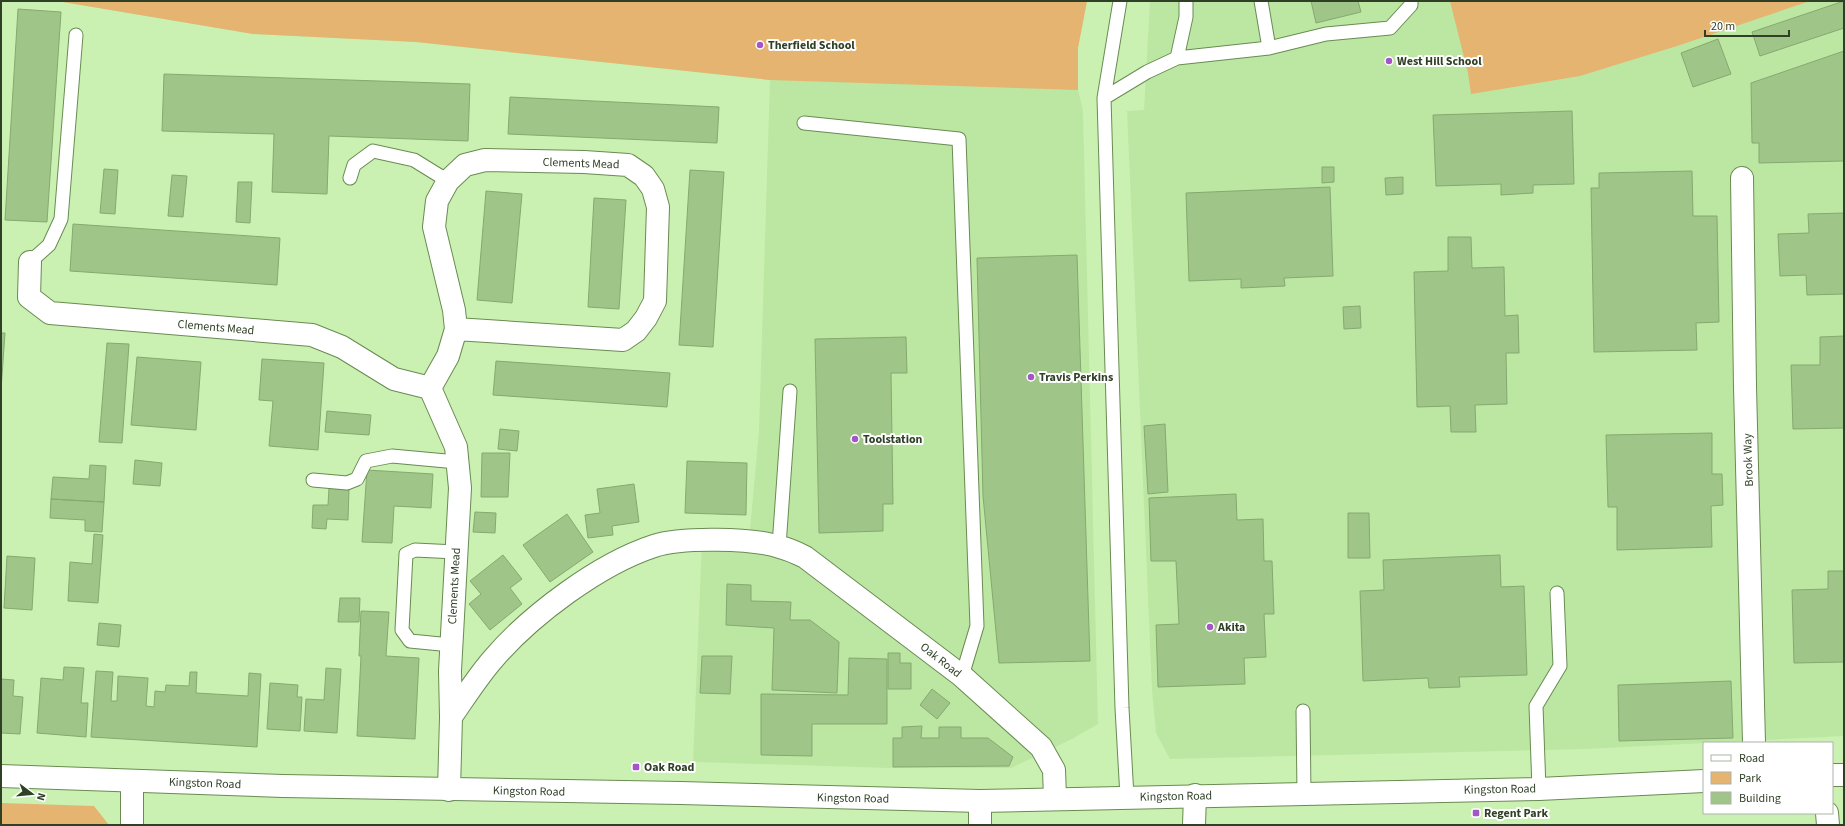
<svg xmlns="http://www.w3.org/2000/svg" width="1845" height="826" viewBox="0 0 1845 826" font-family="'Source Sans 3',sans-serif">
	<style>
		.built { fill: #bce7a2 }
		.green { fill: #e5b471 }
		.building { fill: #a0c589; stroke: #85a96e }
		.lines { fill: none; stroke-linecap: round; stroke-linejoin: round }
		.lane-casing { stroke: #698b52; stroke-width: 15 }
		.street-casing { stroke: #698b52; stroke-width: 24 }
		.secondary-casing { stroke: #698b52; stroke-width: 24 }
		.lane { stroke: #fff; stroke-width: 13 }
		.street { stroke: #fff; stroke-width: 22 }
		.secondary { stroke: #fff; stroke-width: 22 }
		.poi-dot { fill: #a456c8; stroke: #fff; stroke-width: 1.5 }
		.labels { text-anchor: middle; stroke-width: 4; stroke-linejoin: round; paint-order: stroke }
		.poi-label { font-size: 12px; font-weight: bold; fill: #304027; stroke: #fff; text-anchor: start }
		.street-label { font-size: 12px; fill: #304027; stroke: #fff }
	</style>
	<rect width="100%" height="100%" fill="#caf1b2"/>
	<path class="built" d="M57 1H1087L1078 48V90L1083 110 1098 724 1072 739 1011 768H888L693 762 702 540 749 541 759 430 770 80 416 42 253 34Z
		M1150 1H1844V736L1587 749 1170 759 1156 733 1152 690 1127 111 1144 110Z"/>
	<path class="green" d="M57 1H1087L1078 48V90L770 80 416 42 253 34Z
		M1450 1H1810L1677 46 1580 76 1471 94 1468 73Z
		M1 803 94 806 109 825H1Z"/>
	<path class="building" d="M1311 1H1358L1361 12 1316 23Z
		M1844 1V28L1760 56 1752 32Z
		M18 9 61 12 47 222 5 220Z
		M1718 39 1731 74 1693 87 1681 53Z
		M1844 51V161L1759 163V143H1752L1751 83Z
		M164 74 470 84 468 141 329 136 327 194 272 192 274 134 162 131Z
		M510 97 719 107 717 143 508 134Z
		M1572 111 1574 184 1533 185V193L1501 195V184L1436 186 1433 115Z
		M1322 167H1334V182L1322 183Z
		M104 169 118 170 115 214 100 213Z
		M690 170 724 172 713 347 679 345Z
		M1692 171 1693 216H1717L1719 322 1696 323 1697 350 1594 352 1591 188H1599V173Z
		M172 175 187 176 183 217 168 216Z
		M1403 177V194L1386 195 1385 178Z
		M238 182H252L250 223 236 222Z
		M1330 187 1333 276 1284 278 1285 286 1241 288V279L1189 281 1186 193Z
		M486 191 522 194 512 303 477 300Z
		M594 198 626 200 619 309 588 307Z
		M1844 213V294L1807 295 1806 275 1780 276 1778 234 1809 233 1808 214Z
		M73 224 280 238 277 285 70 271Z
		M1448 237H1471L1472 268 1504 267 1505 316 1518 315 1519 353H1506L1507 404 1475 405 1476 432H1451L1450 406 1417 407 1414 272 1448 271Z
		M1077 255 1090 661 999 663 983 496 977 258Z
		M1360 306 1361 328 1344 329 1343 307Z
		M1 333H5L1 390Z
		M1844 336V428L1793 429 1791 365H1820V337Z
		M906 337 907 373H891L893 504H883V531L819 533 815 339Z
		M107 343 129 344 122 443 99 442Z
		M137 357 201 362 196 430 131 425Z
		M262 359 324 363 318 450 269 446 273 401 259 400Z
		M496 361 670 373 667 407 493 395Z
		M327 411 371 415 369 435 325 432Z
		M1165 424 1168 492 1148 494 1144 426Z
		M500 429 519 431 517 451 498 449Z
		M1712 433V474H1722L1723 505 1711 506 1712 547 1617 550V507H1608L1606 435Z
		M482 453H510L508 497H481Z
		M135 460 162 463 160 486 133 484Z
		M687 461 747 463 746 515 685 513Z
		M90 465 106 466 104 502 51 499 53 477 89 479Z
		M367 470 433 474 431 508 394 506 392 543 362 542Z
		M634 484 639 522 612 526 613 535 588 538 585 515 600 513 597 489Z
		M329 488 349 489 348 520 327 519 326 529 312 528 313 505H328Z
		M1236 494 1237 520 1263 519 1264 561H1272L1274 614H1264L1266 657 1244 658 1245 684 1158 687 1156 625 1179 624 1176 561H1151L1149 498Z
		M51 499 104 502 102 532 85 531V520L50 518Z
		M475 512 496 513 495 533 473 532Z
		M1348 513H1369L1370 558H1348Z
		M567 514 593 552 550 582 523 545Z
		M94 534 103 535 98 603 68 601 70 562 92 564Z
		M503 555 522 579 510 588 522 604 490 630 469 604 481 594 470 581Z
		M1500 555 1501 587 1524 586 1527 675 1459 677 1460 687 1429 688 1428 678 1363 681 1360 591 1384 590 1383 560Z
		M7 556 35 558 32 610 4 608Z
		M1828 571H1844V662L1794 663 1792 590 1828 589Z
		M727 584 751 585V601L791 602 790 620H810L839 642 837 693 772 690 774 628 726 625Z
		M340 598H360L359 622H338Z
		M361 611 389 612 386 656 419 658 415 739 357 736 361 656H359Z
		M99 623 121 625 119 647 97 645Z
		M888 653H900V663H911V689H888Z
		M702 656H732L730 694 700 693Z
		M849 658 887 659V724H812V756L761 755V694L848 695Z
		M64 667 84 668 81 703H88L86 737 37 733 41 678 63 680Z
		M326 668 341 669 337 733 304 731 306 699 324 700Z
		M96 671 113 672 111 701H117L118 676 148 678 146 706 154 707 155 691 165 692 166 685 189 686 190 672H197L196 693 248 696 249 673 261 674 257 747 91 737Z
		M1 679 14 680 13 696 23 697 20 734 1 733Z
		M1731 681 1733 738 1619 741 1618 685Z
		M270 683 298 685 297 697H302L300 731 267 729Z
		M932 689 950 703 937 719 920 705Z
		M922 726 921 738H939V727H961V738H988L1013 757 1009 766 893 767V738H902V727Z"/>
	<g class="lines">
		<defs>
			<path id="lane" d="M1120 1 1104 98 1122 708 1127 797
				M1269 48 1326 34 1390 28 1411 5V1
				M1177 58 1186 17V1
				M1104 98 1147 72 1177 58 1269 48 1261 1
				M804 123 959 139 977 626 962 676
				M350 178 354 165 373 151 414 160 448 181
				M30 262 49 245 61 219 76 35
				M313 480 347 483 357 479 366 461 392 456 457 462
				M779 546 790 391
				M451 645 410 641 402 630 406 554 415 550 456 552
				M1303 711 1304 794
				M1539 789 1536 706 1560 666 1557 593"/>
			<path id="street" d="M1742 178 1745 387 1754 743
				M30 262 29 297 50 313 312 335 342 347 394 379 430 388 456 447 460 488 450 671 451 717 449 790
				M430 388 448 356 456 329 623 340 636 331 646 318 655 301 658 207 653 189 644 176 628 165 584 162 485 160 465 165 448 181 437 201 434 227 454 310 456 329
				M451 717C465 697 478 676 494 658 531 615 599 564 654 546 680 537 753 538 780 547 788 549 797 553 805 557L962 676 1041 747 1054 770 1055 798
				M132 781V825
				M980 801V825
				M1827 813 1828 825
				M1194 825 1195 795"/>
			<path id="secondary" d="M1832 775H1844
				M1 776 283 786 681 793 980 801 1539 789 1704 781"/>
		</defs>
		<use href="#lane" class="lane-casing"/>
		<use href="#street" class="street-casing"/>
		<use href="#secondary" class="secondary-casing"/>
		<use href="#lane" class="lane"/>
		<use href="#street" class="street"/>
		<use href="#secondary" class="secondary"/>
	</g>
	<g class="poi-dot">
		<circle cx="760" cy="45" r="4"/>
		<circle cx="1389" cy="61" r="4"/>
		<circle cx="1031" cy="377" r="4"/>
		<circle cx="855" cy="439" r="4"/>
		<circle cx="1210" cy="627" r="4"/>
		<rect x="632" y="763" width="8" height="8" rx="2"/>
		<rect x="1472" y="809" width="8" height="8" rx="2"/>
	</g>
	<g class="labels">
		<g class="poi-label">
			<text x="768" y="49">Therfield School</text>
			<text x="1397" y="65">West Hill School</text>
			<text x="1039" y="381">Travis Perkins</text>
			<text x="863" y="443">Toolstation</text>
			<text x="1218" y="631">Akita</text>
			<text x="644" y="771">Oak Road</text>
			<text x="1484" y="817">Regent Park</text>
		</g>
		<g class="street-label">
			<text transform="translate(581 163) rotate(2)" y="4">Clements Mead</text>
			<text transform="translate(216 327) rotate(5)" y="4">Clements Mead</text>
			<text transform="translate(1748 460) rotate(-92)" y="4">Brook Way</text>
			<text transform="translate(454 586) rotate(-87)" y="4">Clements Mead</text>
			<text transform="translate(941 660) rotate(38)" y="4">Oak Road</text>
			<text transform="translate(205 783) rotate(2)" y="4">Kingston Road</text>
			<text transform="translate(1500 789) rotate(-1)" y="4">Kingston Road</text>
			<text transform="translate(529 791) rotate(1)" y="4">Kingston Road</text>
			<text transform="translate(1176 796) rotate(-1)" y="4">Kingston Road</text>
			<text transform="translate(853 798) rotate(1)" y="4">Kingston Road</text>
		</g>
	</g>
	<rect width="1845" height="826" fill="none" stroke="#304027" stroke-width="4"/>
	<rect x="1703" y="742" width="130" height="72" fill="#ffffff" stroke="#acb3a9"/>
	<rect x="1711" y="755" width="20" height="6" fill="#ffffff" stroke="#acb3a9"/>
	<text x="1739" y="762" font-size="12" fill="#304027">Road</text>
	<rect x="1711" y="772" width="20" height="12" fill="#e5b471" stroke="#acb3a9"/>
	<text x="1739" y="782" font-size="12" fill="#304027">Park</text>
	<rect x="1711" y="792" width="20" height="12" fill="#a0c589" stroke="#acb3a9"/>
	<text x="1739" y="802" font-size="12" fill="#304027">Building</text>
	<g transform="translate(32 794) rotate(106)" stroke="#ffffff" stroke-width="3" paint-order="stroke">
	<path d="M0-3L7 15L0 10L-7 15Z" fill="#304027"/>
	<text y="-6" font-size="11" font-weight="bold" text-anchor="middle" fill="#304027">N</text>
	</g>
	<path d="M1705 30v6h84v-6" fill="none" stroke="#304027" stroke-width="2"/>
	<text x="1711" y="30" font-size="12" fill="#304027" stroke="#ffffff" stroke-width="3" paint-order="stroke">20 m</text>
</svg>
